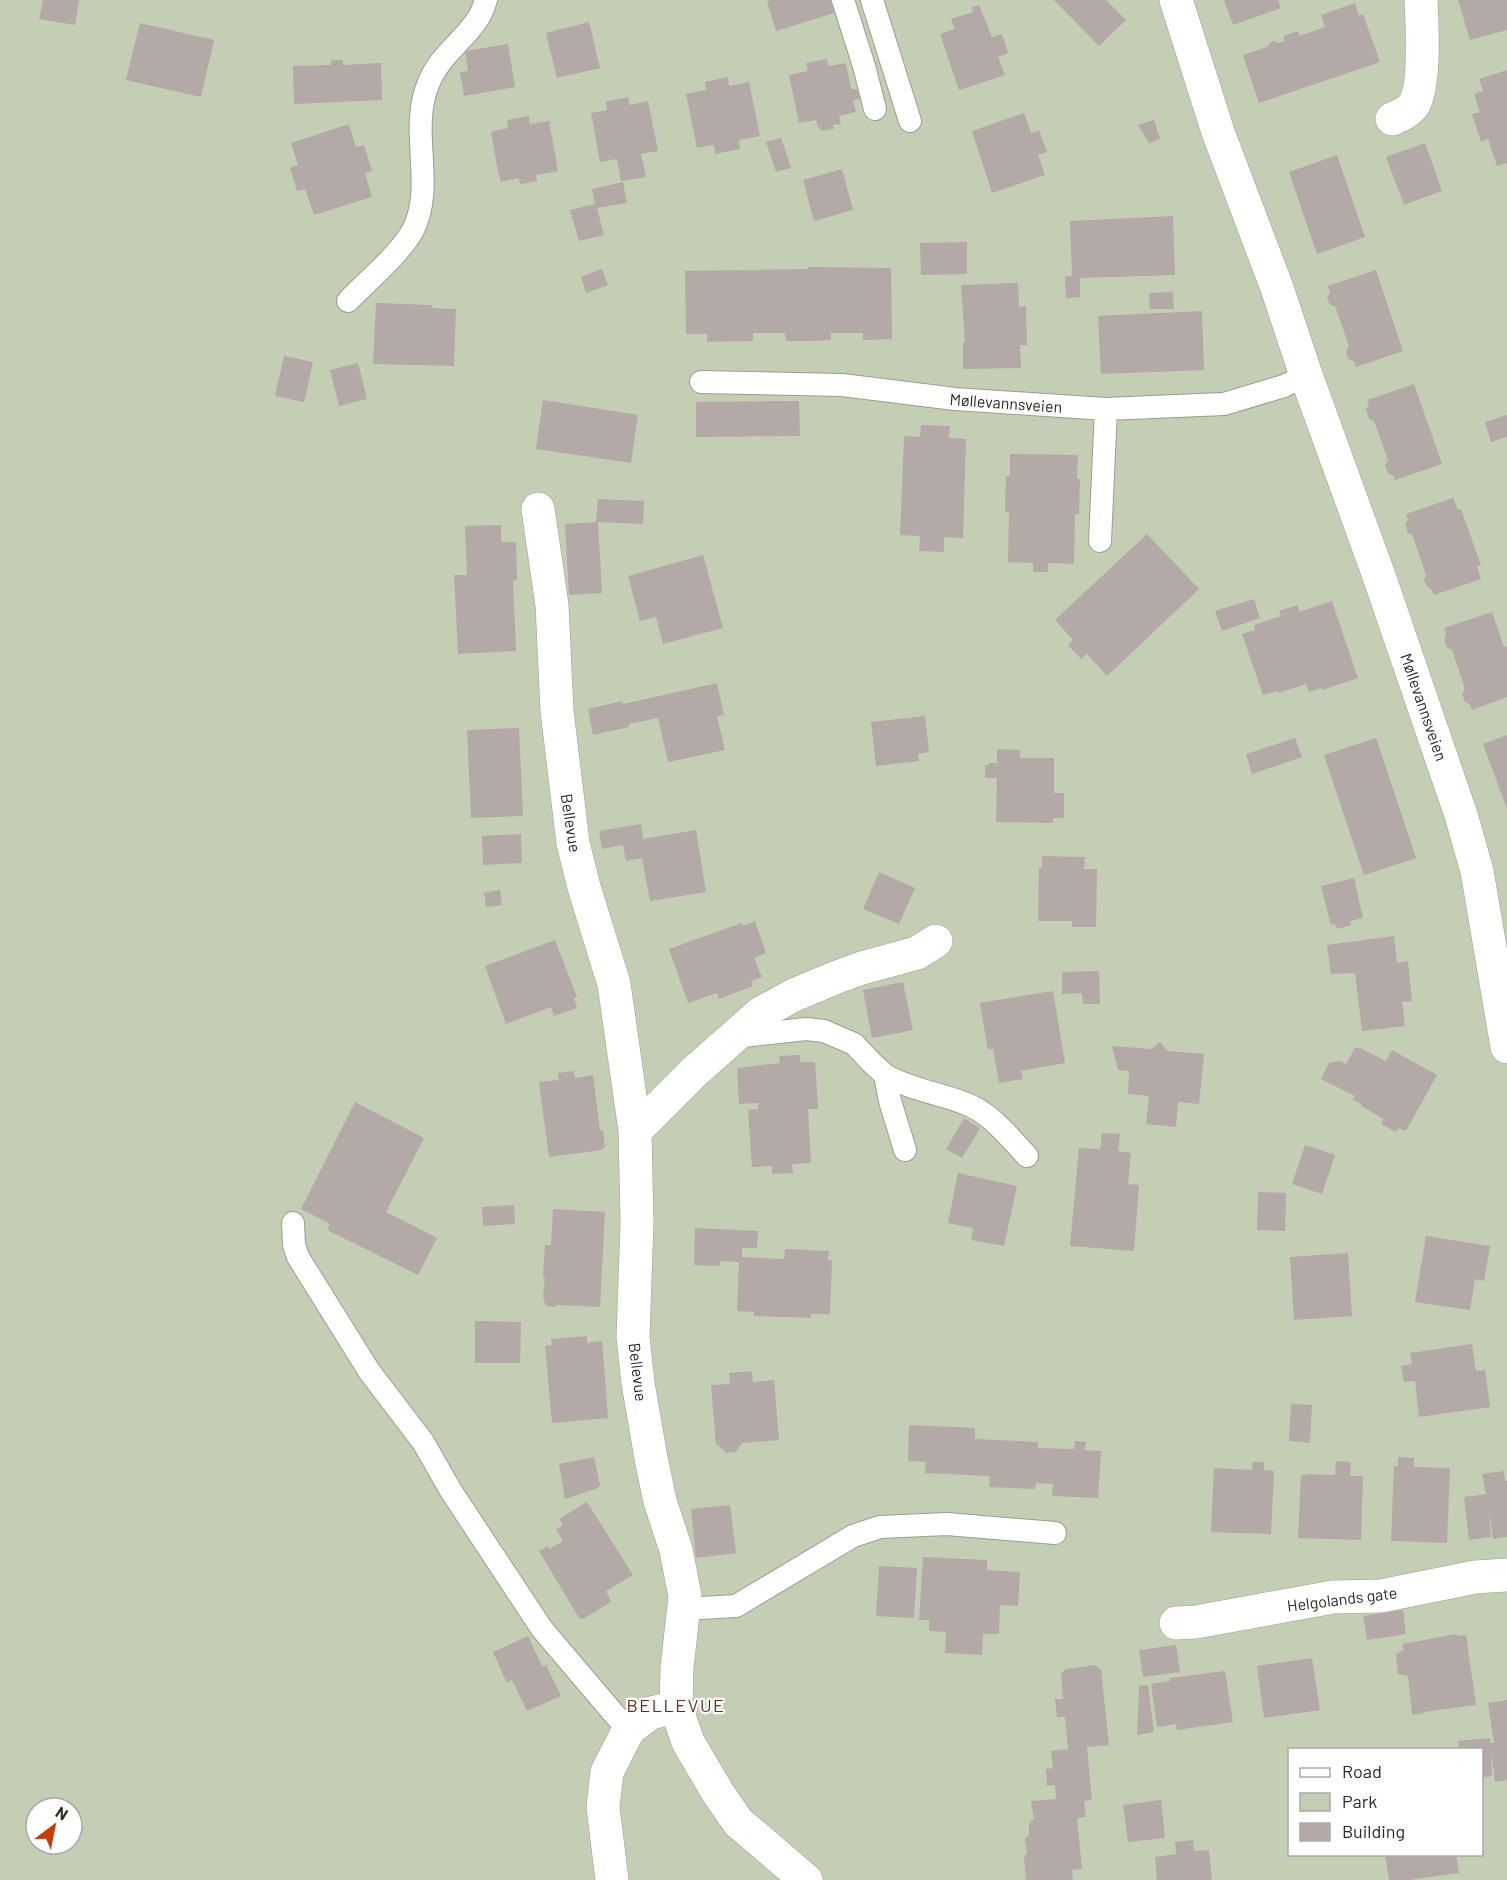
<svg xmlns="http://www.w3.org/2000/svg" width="1507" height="1880" viewBox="0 0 1507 1880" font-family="Barlow,sans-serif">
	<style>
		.green { fill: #c4ceb4; fill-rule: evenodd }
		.building { fill: #b3a9a7 }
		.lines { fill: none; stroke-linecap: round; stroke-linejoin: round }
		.service-casing { stroke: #9e9b94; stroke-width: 24 }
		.minor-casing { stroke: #9e9b94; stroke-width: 34 }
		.secondary-casing { stroke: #9e9b94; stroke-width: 34 }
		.service { stroke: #fff; stroke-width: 22 }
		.minor { stroke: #fff; stroke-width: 33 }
		.secondary { stroke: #fff; stroke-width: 33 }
		.labels { text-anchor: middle; stroke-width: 4.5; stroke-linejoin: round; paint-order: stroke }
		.street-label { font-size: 16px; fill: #292825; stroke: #fff }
		.neighbourhood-label { font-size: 18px; letter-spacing: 1.5px; fill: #6b2916; stroke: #fff }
	</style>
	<rect width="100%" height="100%" fill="#eeebe2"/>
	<path class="green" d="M0 0H1507V1880H0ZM1290 1750H1482V1854H1290ZM36 1808H72V1844H36Z"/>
	<path class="building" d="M43 0H79L75 25 39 19Z
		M770 0H830L834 13 776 31 767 1Z
		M1054 0H1106L1126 20 1099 46Z
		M1224 0H1278L1281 8 1233 25Z
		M1458 0H1507V30L1470 40Z
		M1355 3 1359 16 1363 14 1380 62 1259 103 1243 55 1267 47 1272 41 1279 43 1285 41 1283 36 1298 31 1300 36 1325 27 1321 15Z
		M979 5 992 37 1002 34 1008 53 998 57 1005 75 959 90 940 34 955 29 951 19 973 12 972 7Z
		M589 22 600 68 557 78 546 33Z
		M140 23 214 40 201 97 126 80Z
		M508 44 515 87 464 96 460 72 468 71 465 51Z
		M827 59 828 66 846 63 851 89H857L860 99 853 100 856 112 839 116 841 124 833 125 834 129 821 131 820 127 818 128 816 120 799 123 789 75 808 71 806 63Z
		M331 60H343V65L381 63 382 100 294 104 293 66 331 65Z
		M1507 70V163L1497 166 1488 139 1481 142 1472 114 1480 112 1474 94 1483 91 1479 79Z
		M728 77 729 86 749 82 760 136 739 140 740 149 715 154 714 145 697 148 686 94 706 90 705 82Z
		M628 97 630 105 648 101 658 151 641 154 646 177 621 181 617 159 600 162 591 113 607 110 606 102Z
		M1024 113 1031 133 1039 130 1047 152 1038 155 1045 175 992 193 972 131Z
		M529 116 530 124 549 121 558 171 536 175 537 181 520 184 519 178 501 182 498 172 491 132 508 128 507 120Z
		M1154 120 1160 139 1149 143 1138 125Z
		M349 124 356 147 364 145 372 171 365 173 372 197 314 215 305 189 297 191 290 168 298 165 291 143Z
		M781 138 791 168 776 172 766 142Z
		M1425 143 1442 191 1404 205 1386 157Z
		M1337 155 1365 237 1317 254 1289 172Z
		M842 169 853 210 814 221 803 180Z
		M623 182 627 203 597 208 604 235 579 241 570 210 595 204 592 189Z
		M1173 216 1175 275 1080 278V297L1066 298 1065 277 1072 276 1070 221Z
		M967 242V274L921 275 920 243Z
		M808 267 891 268 892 339 863 340V333H831V340L808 341H786L785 333H753V341L707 342V334H686L685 271 808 269Z
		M602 269 608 285 586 293 581 277Z
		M1376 270 1403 351 1356 367 1354 361 1348 359 1346 351 1349 346 1335 306 1330 305 1327 297 1330 292 1328 286Z
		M1018 283 1019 307 1026 306 1027 345H1020L1021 368 963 369V342H965L961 285Z
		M1173 292 1174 309H1150L1149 293Z
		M376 303 432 305V308L456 309 454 366 373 364Z
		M1202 311 1204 370 1101 374 1098 316Z
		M284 356 313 362 304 402 275 396Z
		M358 363 367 399 339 406 330 370Z
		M1414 384 1442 464 1395 480 1393 476 1388 473 1385 465 1388 460 1374 421 1369 419 1366 409 1369 406 1367 400Z
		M543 400 638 415 631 463 536 449Z
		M799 401 800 436 696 437V402Z
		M1507 415V437L1491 442 1485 422Z
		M921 425 950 426 949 438 966 439 963 538 944 537V552L919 551 920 536 900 535 904 436 920 437Z
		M1010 454 1078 455 1077 479H1080L1079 514H1075L1074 564 1048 563V572H1033V563L1008 562 1009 512H1005L1006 476H1010Z
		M1453 498 1458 510 1461 509 1481 565 1477 566 1481 579 1434 595 1431 589 1427 587 1424 580 1426 575 1412 534 1408 533 1405 524 1408 520 1406 514Z
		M598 499 644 501 643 524 598 522 602 593 569 595 565 524 596 522Z
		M501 525V542H516L517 580H513L516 651 458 654 454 575H467L465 526Z
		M1147 534 1199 589 1107 676 1087 654 1081 659 1068 645 1073 640 1055 620Z
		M703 555 723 628 663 644 656 617 640 621 628 576Z
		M1254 599 1260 618 1222 631 1215 611Z
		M1332 601 1358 678 1322 690 1321 688 1309 692 1306 684 1278 693 1277 691 1263 695 1242 634 1255 630 1254 625 1281 616 1279 611 1298 605 1299 612Z
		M1492 612 1504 647 1507 646V697L1472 710 1470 704 1465 702 1462 694 1465 688 1452 650 1447 648 1444 639 1446 635 1444 628Z
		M717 683 724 715 717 716 725 750 668 762 658 718 629 724V727L593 735 588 709 622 701 623 704Z
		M925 716 929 752 918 754 919 761 876 766 871 722Z
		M519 728 523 816 471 818 467 730Z
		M1507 735V809L1483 744Z
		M1295 738 1302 757 1252 774 1246 754Z
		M1376 738 1416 858 1364 875 1324 755Z
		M997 749 1020 750V758H1054V793H1064V818H1053V823L996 822 997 778H985V765H989V763H997Z
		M641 824 643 839 696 830 706 892 650 901 642 858 626 861 623 845 602 849 599 831Z
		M521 834 522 863 483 865 482 836Z
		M1042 856 1085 857 1084 869H1097L1096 927H1072V921H1038L1039 868H1042Z
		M879 872 915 888 899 924 863 909Z
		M1354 878 1363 918 1350 921 1351 925 1337 929 1335 924 1331 925 1321 886Z
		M500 890 502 905 486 907 484 893Z
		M755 921 766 953 754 958 762 977 751 981 753 986 719 999 717 993 688 1003 669 949 742 923 743 926Z
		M1394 936 1397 963 1408 961 1412 1001 1402 1002 1405 1026 1362 1031 1355 973 1331 974 1327 945Z
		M555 940 577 997 574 998 577 1008 554 1016 551 1007 506 1024 485 966Z
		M1099 971 1100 1004H1083L1082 993 1062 994V972Z
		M903 982 913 1030 872 1038 863 990Z
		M1053 991 1065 1063 1021 1071 1023 1079 999 1083 993 1048 988 1050 980 1003Z
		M1160 1042 1168 1051 1204 1054 1199 1104 1178 1102 1176 1127 1146 1124 1149 1096 1128 1094 1129 1071 1118 1070 1112 1046 1151 1049Z
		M1355 1048H1360L1386 1061 1392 1050 1437 1075 1406 1131 1399 1128 1396 1132 1381 1124 1384 1119 1361 1106 1362 1104 1353 1100 1355 1096 1321 1079 1329 1063 1340 1061 1346 1064Z
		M800 1055V1062H815L818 1109H808L811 1163 792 1164 793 1173 772 1174V1166L752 1167 748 1110 758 1109V1103L739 1104 737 1068 780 1063 779 1056Z
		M574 1071 575 1078 593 1075 600 1131 603 1130 605 1148H602V1150L549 1157 539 1082 559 1080 558 1073Z
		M355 1102 424 1138 386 1212 437 1238 418 1275 327 1230 330 1224 301 1209Z
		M964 1118 980 1128 962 1158 946 1149Z
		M1102 1133 1120 1134 1118 1151 1131 1153 1128 1184 1139 1185 1134 1251 1070 1246 1079 1148 1100 1149Z
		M1305 1145 1335 1155 1322 1194 1292 1184Z
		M958 1173 1017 1186 1004 1246 971 1240 973 1228 948 1223Z
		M1258 1192 1286 1193 1285 1231 1257 1230Z
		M514 1205 515 1224 483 1226 482 1207Z
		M553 1209 605 1212 600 1307 558 1305 554 1307 547 1306 545 1304 543 1297 545 1277H543L545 1245H551Z
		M695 1228 758 1231 757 1248H742V1257L784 1259 785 1249 829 1251 828 1260H832L830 1314H811V1318L754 1316V1312L737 1311 739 1262 720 1261V1266L694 1265Z
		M1426 1236 1490 1246 1484 1281 1475 1279 1470 1310 1415 1302Z
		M1348 1253 1352 1316 1294 1320 1290 1257Z
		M475 1321 521 1322 520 1363H475Z
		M587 1336V1343L602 1341 608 1418 552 1423 545 1346 552 1345 551 1339Z
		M1472 1344 1476 1371 1485 1370 1490 1407 1419 1417 1415 1381 1404 1382 1401 1366 1412 1364 1410 1353Z
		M752 1371 753 1382 774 1380 779 1440 742 1443 736 1452 726 1453 718 1445H716L711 1385 730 1384 729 1373Z
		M1291 1404 1312 1405 1310 1443 1289 1441Z
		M909 1425 975 1428V1439L1038 1442V1448L1074 1449 1075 1441 1086 1442 1085 1450 1101 1451 1098 1498 1052 1496 1053 1484 1036 1483 1035 1489 989 1487 990 1476 925 1473 926 1462 908 1461Z
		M594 1457 600 1485 598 1488 565 1499 559 1464Z
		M1398 1457 1414 1458V1467L1450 1468 1447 1543 1391 1541 1394 1466H1398Z
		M1336 1461 1351 1462 1350 1476H1363L1361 1540 1298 1538 1301 1475H1306L1307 1474 1335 1475Z
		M1253 1462H1264V1470L1274 1471 1271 1534 1211 1532 1214 1468 1252 1470Z
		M1504 1471 1505 1481H1507V1537L1493 1539 1489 1510 1491 1537 1469 1540 1464 1497 1486 1494 1482 1474Z
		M587 1502 633 1575 606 1591 611 1602 583 1619 579 1618 539 1551 548 1546 549 1549 563 1541 556 1529 563 1525 559 1519Z
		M730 1505 736 1553 696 1558 691 1509Z
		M923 1557 987 1560V1570L1020 1572 1018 1606 1000 1605 999 1634H983L982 1655 945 1653 946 1632 929 1631V1620H919Z
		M879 1566 917 1568 914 1618 876 1616Z
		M1403 1610 1406 1634 1367 1640 1363 1616Z
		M1457 1634V1636L1466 1635 1476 1705 1423 1712 1424 1713 1412 1715 1408 1676 1398 1674 1396 1654 1404 1650 1402 1644Z
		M528 1636 542 1666 546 1665 561 1696 527 1711 512 1680 507 1683 493 1652Z
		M1176 1645 1180 1672 1143 1677 1139 1650Z
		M1312 1658 1320 1710 1264 1718 1257 1666Z
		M1095 1665 1101 1670 1109 1745 1087 1747 1092 1800 1084 1801 1086 1817 1077 1818 1082 1869 1072 1870 1073 1880H1026L1024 1857 1027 1853 1025 1839 1029 1835V1823H1031V1820H1034L1031 1801 1056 1799 1055 1785 1047 1786 1046 1769 1053 1768 1051 1751 1068 1749 1065 1717H1057L1055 1699H1063L1061 1674 1066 1669Z
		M1225 1671 1233 1722 1177 1730 1176 1724 1157 1727 1151 1684 1170 1681V1678Z
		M1148 1685 1154 1732 1137 1735 1139 1686Z
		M1507 1700V1780L1495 1782 1491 1749 1492 1776 1482 1777V1749H1459L1458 1741 1490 1738V1743H1494L1488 1703Z
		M1161 1800 1165 1838 1128 1842 1123 1805Z
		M1193 1840 1194 1851 1209 1850 1212 1880H1157L1155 1857 1176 1854 1175 1842Z
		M1385 1854H1456L1459 1873 1409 1880H1389Z"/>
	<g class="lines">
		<defs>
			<path id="service" d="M843 0 864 66 875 109
				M872 0 910 121
				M348 301C367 281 400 254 413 230 436 184 408 131 429 82 440 55 464 41 479 17 482 12 484 6 486 0
				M701 382 842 385 955 399 1106 409 1224 404 1284 386 1306 375
				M1100 541 1106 409
				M734 1037 806 1029 824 1031 854 1044 872 1063 885 1075 890 1101 905 1150
				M885 1075C909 1089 938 1093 964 1103 990 1112 1009 1137 1027 1156
				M293 1223 294 1245 298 1257 369 1371 423 1442 451 1491 542 1629 615 1715 629 1729
				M684 1609 736 1606 853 1536 880 1527 947 1524 1055 1533"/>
			<path id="minor" d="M1392 119C1399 116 1407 113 1412 107 1426 91 1422 23 1421 0
				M538 509 552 605 557 711 573 843 584 887 614 984 635 1131 637 1223 633 1337 638 1383 651 1458 660 1501 676 1550 685 1596 677 1668 676 1707 688 1742 718 1793 738 1822 806 1880
				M635 1131 694 1072 761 1013 794 995 837 977 862 968 917 953 936 941
				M1176 1623 1196 1622 1333 1597 1381 1596 1475 1577 1507 1575
				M612 1880 603 1807 607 1772 629 1729 651 1713 676 1707"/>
			<path id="secondary" d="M1176 0 1218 132 1277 288 1306 375 1379 576 1461 815 1477 871 1507 1047"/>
		</defs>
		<use href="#service" class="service-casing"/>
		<use href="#minor" class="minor-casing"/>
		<use href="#secondary" class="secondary-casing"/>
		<use href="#service" class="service"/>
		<use href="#minor" class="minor"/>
		<use href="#secondary" class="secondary"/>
	</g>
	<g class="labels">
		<g class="street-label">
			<text transform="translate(1006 403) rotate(4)" y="6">Møllevannsveien</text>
			<text transform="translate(1424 707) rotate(71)" y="6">Møllevannsveien</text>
			<text transform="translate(571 823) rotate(81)" y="6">Bellevue</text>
			<text transform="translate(638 1372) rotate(83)" y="6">Bellevue</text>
			<text transform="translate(1342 1599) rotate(-7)" y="6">Helgolands gate</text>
		</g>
		<g class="neighbourhood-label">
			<text x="676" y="1712">BELLEVUE</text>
		</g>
	</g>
	<rect x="1288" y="1748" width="195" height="108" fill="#ffffff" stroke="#a9a9a8" stroke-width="1.5"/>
	<rect x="1300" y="1768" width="30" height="9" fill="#ffffff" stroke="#a9a9a8" stroke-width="1.5"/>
	<text x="1342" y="1778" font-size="18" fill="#292825">Road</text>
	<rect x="1300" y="1793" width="30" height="18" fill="#c4ceb4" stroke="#a9a9a8" stroke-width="1.5"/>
	<text x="1342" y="1808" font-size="18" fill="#292825">Park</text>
	<rect x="1300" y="1823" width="30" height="18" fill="#b3a9a7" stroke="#a9a9a8" stroke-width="1.5"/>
	<text x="1342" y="1838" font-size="18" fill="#292825">Building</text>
	<g transform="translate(54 1826) rotate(32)"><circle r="28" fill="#ffffff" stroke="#a9a9a8" stroke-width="1.5"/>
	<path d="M0-4.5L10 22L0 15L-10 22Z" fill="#c53d0d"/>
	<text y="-9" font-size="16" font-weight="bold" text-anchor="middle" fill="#292825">N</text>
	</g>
</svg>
